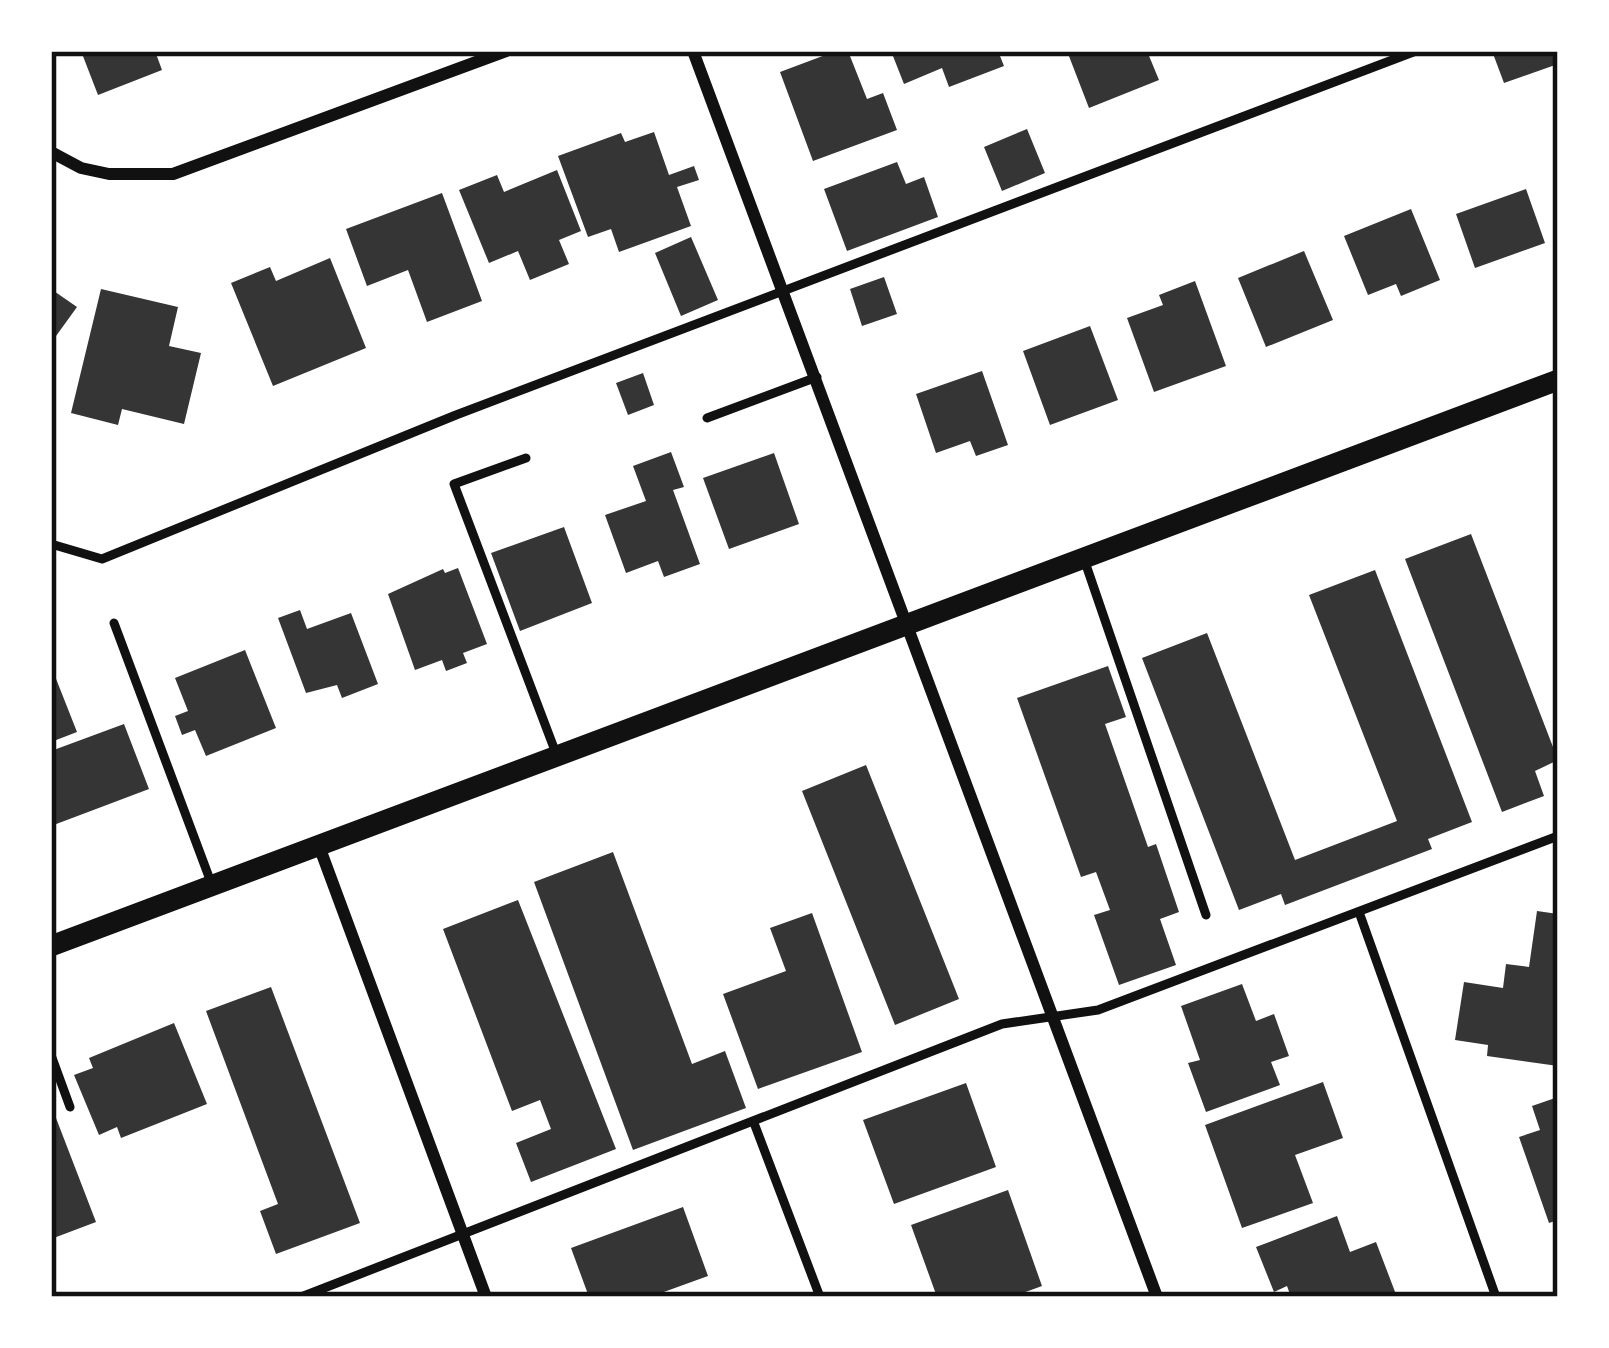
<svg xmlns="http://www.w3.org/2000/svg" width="1609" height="1348" viewBox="0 0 1609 1348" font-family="'Archivo Narrow',sans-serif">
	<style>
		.building { fill: #353535 }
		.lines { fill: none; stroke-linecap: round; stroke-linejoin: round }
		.service { stroke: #111; stroke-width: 9 }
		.minor { stroke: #111; stroke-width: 12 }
		.tertiary { stroke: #111; stroke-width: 21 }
		.neatline { fill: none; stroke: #111; stroke-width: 4.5 }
	</style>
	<rect width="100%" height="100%" fill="#fff"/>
	<path class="building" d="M81 51H155L162 70 98 95Z
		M836 51H848L867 99 883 93 897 130 813 161 780 72Z
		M891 51H998L1004 66 949 87 942 68 904 84Z
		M1067 51H1147L1159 80 1089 108Z
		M1492 51H1558V64L1504 83Z
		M1027 129 1045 173 1002 191 984 147Z
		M654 132 669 175 694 166 699 180 677 187 691 226 619 252 611 229 588 237 558 156 621 133 625 142Z
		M897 162 906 184 924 177 938 217 847 251 824 189Z
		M557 170 581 231 559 240 569 264 530 280 518 251 489 263 459 190 497 175 504 192Z
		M1526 189 1545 243 1475 268 1456 214Z
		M442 193 482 301 427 322 408 270 367 286 346 229Z
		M1411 209 1440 280 1401 296 1396 284 1368 295 1344 236Z
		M691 237 718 300 681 316 655 253Z
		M1304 251 1333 320 1266 347 1238 278Z
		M330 258 366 348 273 386 231 283 270 267 276 281Z
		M884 277 897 314 862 326 850 289Z
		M1195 281 1226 366 1154 392 1127 318 1163 305 1159 295Z
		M51 289 77 307 51 343Z
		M101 289 178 307 169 346 201 353 184 424 122 409 118 425 71 413Z
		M1090 326 1118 400 1050 425 1023 351Z
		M982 371 1008 445 976 456 970 441 936 453 916 394Z
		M643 373 654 405 628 415 616 383Z
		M671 452 684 487 673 490 700 564 664 577 658 561 626 573 605 515 646 501 633 466Z
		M774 453 799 524 729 549 703 478Z
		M564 527 592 603 520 631 491 553Z
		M1471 534 1558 760 1535 771 1544 796 1502 812 1405 559Z
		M458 568 487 644 463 653 467 663 446 671 442 660 415 670 388 594 443 569 445 573Z
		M1375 570 1472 822 1428 839 1432 849 1285 905 1281 894 1239 910 1142 658 1207 633 1295 860 1397 821 1309 595Z
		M300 610 307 629 351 613 378 684 342 698 337 685 306 693 278 618Z
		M245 650 276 728 206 756 195 730 182 735 175 716 188 711 175 678Z
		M51 666 77 732 51 742Z
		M1108 666 1126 717 1105 724 1148 847 1156 844 1179 912 1160 919 1176 965 1119 985 1094 915 1110 910 1096 872 1081 877 1017 698Z
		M124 724 149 789 51 826V751Z
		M866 765 959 999 895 1025 802 791Z
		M613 852 692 1064 725 1051 746 1108 633 1150 534 882Z
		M518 900 616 1149 531 1182 516 1143 551 1129 540 1100 512 1111 443 929Z
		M1537 911 1558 914V1066L1487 1056 1488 1045 1455 1040 1464 982 1503 988 1506 964 1529 967Z
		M812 913 862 1052 758 1089 723 994 786 971 770 928Z
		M1242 984 1256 1021 1274 1014 1289 1056 1271 1062 1280 1085 1206 1112 1188 1063 1200 1060 1181 1006Z
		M271 987 360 1223 276 1254 260 1211 278 1204 206 1011Z
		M174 1023 207 1104 121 1138 117 1127 99 1135 74 1075 93 1068 89 1058Z
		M1323 1082 1343 1138 1295 1155 1313 1203 1242 1228 1205 1125Z
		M966 1083 996 1167 894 1204 863 1120Z
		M1558 1097V1220L1549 1223 1519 1137 1540 1130 1532 1106Z
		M51 1105 96 1222 51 1239Z
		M1008 1190 1042 1286 1012 1297H937L911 1225Z
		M683 1207 708 1276 650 1297H589L571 1248Z
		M1337 1216 1350 1252 1376 1242 1397 1297H1291L1287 1286 1274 1292 1256 1247Z"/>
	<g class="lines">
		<path class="service" d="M707 418 817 377
			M526 458 454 484 557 756
			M51 544 102 559 456 415 1416 51
			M1084 559 1206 915
			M114 623 212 885
			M1359 912 1496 1297
			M51 1055 70 1107
			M754 1123 820 1297
			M301 1297 1002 1024 1098 1010 1558 836"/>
		<path class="minor" d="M693 51 1157 1297
			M51 152 81 168 109 174H173L506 51
			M319 846 486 1297"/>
		<path class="tertiary" d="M51 946 1558 380"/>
	</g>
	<rect width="1609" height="1348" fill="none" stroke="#ffffff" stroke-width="108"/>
	<rect x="54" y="54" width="1501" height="1240" class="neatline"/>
</svg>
